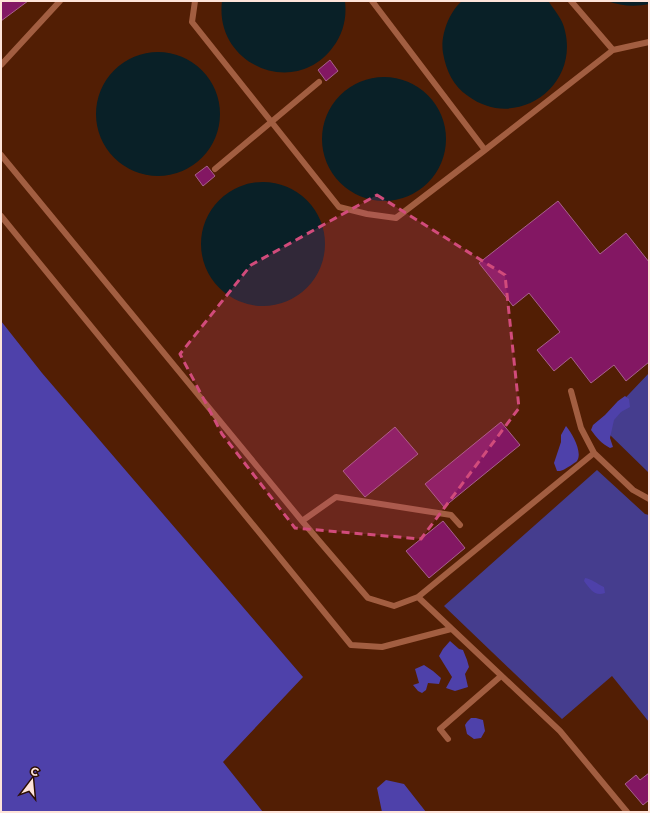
<svg xmlns="http://www.w3.org/2000/svg" width="650" height="813" viewBox="0 0 650 813" font-family="Montserrat,sans-serif">
	<style>
		.green { fill: #453d8e }
		.forest { fill: #4e41aa }
		.water { fill: #092027 }
		.building { fill: #831763; stroke: #a8618d }
		.lines { fill: none; stroke-linecap: round; stroke-linejoin: round }
		.service { stroke: #a25e41; stroke-width: 6 }
		.marked { fill: #d14b7b; fill-opacity: 0.2; stroke: #d14b7b; stroke-width: 3; stroke-dasharray: 8 5; stroke-linejoin: round }
	</style>
	<rect width="100%" height="100%" fill="#521e04"/>
	<path class="green" d="M649 373V473L608 433 611 413Z
		M597 470 645 514 649 515V722L612 676 562 719 444 606Z"/>
	<path class="forest" d="M1 321 42 373 303 677 223 762 263 812H1Z
		M625 396 629 399 630 407 621 412 614 420 610 438 613 447 610 448C602 444 596 437 591 430L593 425 605 415 618 401Z
		M566 426C572 433 583 452 577 461 575 463 565 469 563 470 561 471 559 471 557 471L554 463 561 442V435Z
		M585 578C592 579 597 584 604 587L605 593C595 597 590 589 584 581Z
		M450 641 459 649 463 650 467 660 469 667 465 674 468 687 455 691 446 688 452 677 439 656 443 649Z
		M424 665 433 671 441 678 439 684 428 683 426 690 422 693 418 691 413 685 419 683 415 669Z
		M471 718H476L483 720 485 731 481 738 474 739 467 734 465 725 467 722Z
		M386 780 404 784 426 812H382L377 788Z"/>
	<path class="water" d="M222 1H345C347 18 343 34 333 47 295 99 214 65 222 1Z
		M462 1H547L549 2C555 11 563 20 565 31 579 88 515 131 468 96 453 86 446 70 443 53 440 36 449 12 462 1Z
		M607 1H649V4C635 7 621 6 607 1Z
		M96 114a62 62 0 1 1 124 0a62 62 0 1 1-124 0Z
		M322 139a62 62 0 1 1 124 0a62 62 0 1 1-124 0Z
		M201 244a62 62 0 1 1 124 0a62 62 0 1 1-124 0Z"/>
	<path class="building" d="M1 1H28L1 21Z
		M330 60 338 71 326 81 318 70Z
		M207 166 215 176 203 186 195 175Z
		M558 201 600 254 626 233 649 262V362L626 381 614 365 591 383 571 357 554 371 537 350 560 332 529 293 513 306 479 263Z
		M501 422 520 445 444 507 425 484Z
		M395 427 418 454 365 497 343 471Z
		M443 521 465 548 429 578 406 551Z
		M649 773V800L643 805 625 784 636 775 640 780Z"/>
	<g class="lines">
		<path class="service" d="M195 1 192 22 339 207 367 214 396 218 485 150 613 50 649 42
			M372 1 485 150
			M571 1 613 50
			M1 65 60 1
			M1 155 302 521 368 598 394 606 418 597 594 453 633 490 649 499
			M215 169 319 82
			M1 216 351 645 382 647 451 629
			M571 391 581 428 594 453
			M302 521 336 497 451 515 460 525
			M418 597 560 731 627 812
			M448 739 440 729 501 676"/>
	</g>
	<path class="marked" d="M377 195 505 275 519 408 421 539 295 528 222 434 180 354 251 265Z"/>
	<rect width="650" height="813" fill="none" stroke="#fee4da" stroke-width="4"/>
	<g transform="translate(32 781) rotate(16)" stroke="#2c0e03" stroke-width="3" paint-order="stroke">
	<path d="M0-3L7 15L0 10L-7 15Z" fill="#fee4da"/>
	<text y="-6" font-size="11" font-weight="bold" text-anchor="middle" fill="#fee4da">С</text>
	</g>
</svg>
